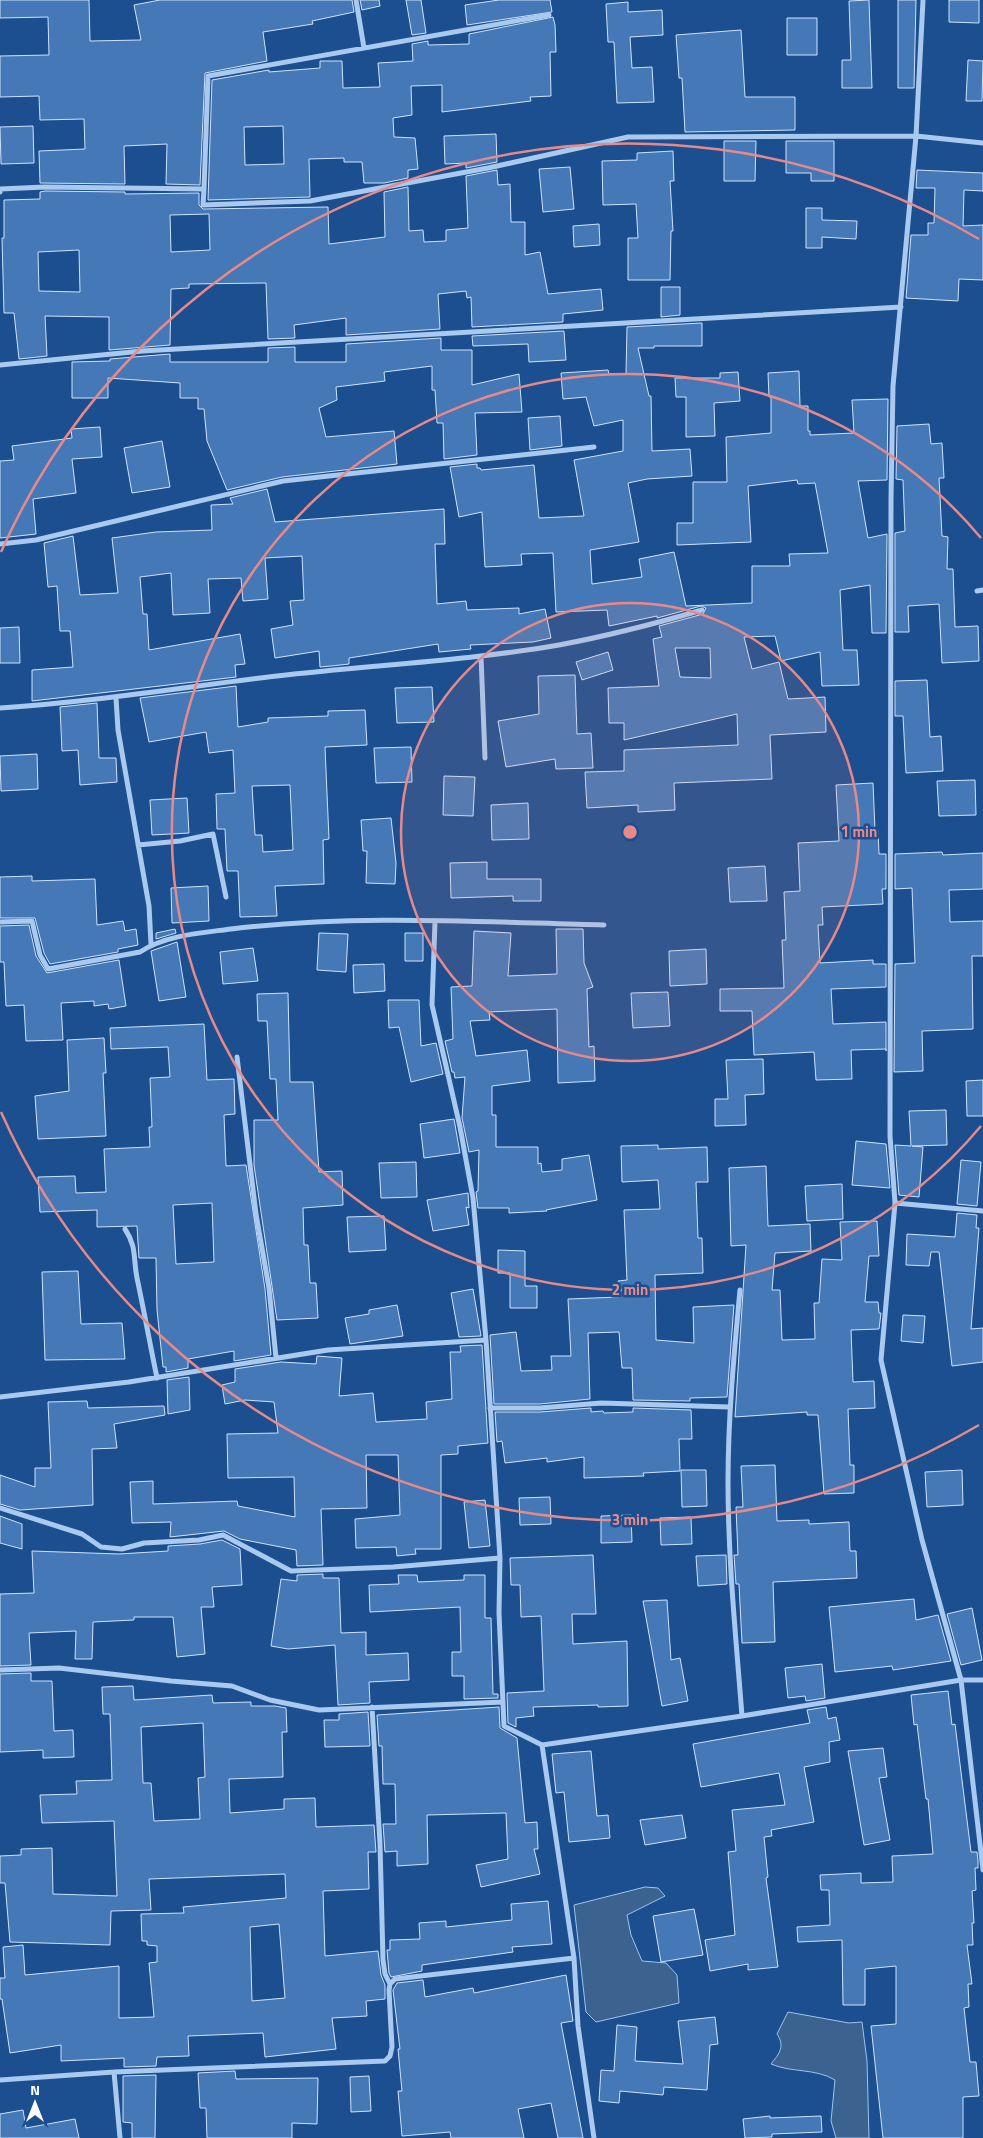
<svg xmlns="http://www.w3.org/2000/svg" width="983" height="2138" viewBox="0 0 983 2138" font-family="'Titillium Web',sans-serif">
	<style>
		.water { fill: #3c6290; stroke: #9cc4f0 }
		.building { fill: #4478b7; stroke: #cfe3fa; fill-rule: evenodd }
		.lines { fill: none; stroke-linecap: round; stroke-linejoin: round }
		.street { stroke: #a9c9ee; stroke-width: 5 }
		.ring { fill: none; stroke: #e88989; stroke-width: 2.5 }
		.centre { fill: #e88989; stroke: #1b4f8f; stroke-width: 2.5 }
		.ring-label { font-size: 15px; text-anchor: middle; font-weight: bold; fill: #e88989; stroke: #1b4f8f; stroke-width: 5; stroke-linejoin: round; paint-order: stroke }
	</style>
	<rect width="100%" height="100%" fill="#1b4f8f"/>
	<path class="water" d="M645 1887 658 1888 665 1896 627 1915 631 1935 642 1961 666 1963 677 1975 679 2003 596 2022 586 2012 574 1905Z
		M788 2012 849 2023 862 2022 867 2061 869 2138H836L831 2121 835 2080C815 2068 792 2073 771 2064 780 2053 785 2046 777 2034Z"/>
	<path class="building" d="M0 0H89L90 41 141 40 134 5 160 0H352L354 12 312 21 313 24 263 32 267 61 205 73 200 185 166 184 167 144 124 146 125 184 40 183 39 151 85 149 84 119 40 120 39 96 0 97V56L49 55 48 17 0 18Z
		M360 0H379L380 6 362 10Z
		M406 0H421L426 33 412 35Z
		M499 0H550L552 12 467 25 465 5Z
		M869 0 872 88H842V60H851L849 1Z
		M898 0H916L914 88H898Z
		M949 0H979V23L949 22Z
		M628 2V12L662 10 663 35 630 37 632 68 652 67 654 102 617 103 614 42H608L606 4Z
		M553 17 555 25 556 52H550L551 96 530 97 531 101 442 112V85L411 86 412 115 393 118 394 137 415 138 418 169 408 170V178L384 183H364L362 162H344V158L309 159 310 197 208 200 212 80 269 70V72L320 68V61H342L343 88 380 87 378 63 413 61 412 44 428 41V45L469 44V34ZM283 126 284 164 245 165 244 127Z
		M787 18H817V55H787Z
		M741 30 745 97H795V130L685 132 682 78H679L676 35Z
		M968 60 983 61 982 101H966Z
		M33 126 34 163 1 164 0 127Z
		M496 134 497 162 466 168V163L445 164 444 136Z
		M724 141H756L755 181H724Z
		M786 141H834V181H811V173H786Z
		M673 151 674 181H670L673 231H671L670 280H628V238H638L636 204 603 205 602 161 637 160V153Z
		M570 167 574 209 543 212 539 169Z
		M497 170 498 185 510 184 511 222H525V255L540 252 548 294 601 289 603 310 563 314V322L472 327 471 297 467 298 466 291 438 294 440 329 346 335V318L294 325 295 338 268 339 266 283 189 284V288L171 289 170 345 109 350V317L45 316 47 356 19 359 14 313H4L2 238H4V200L40 199V192L45 191 125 192V194L199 193V205L203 209 328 207 329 244 385 237 384 192 408 187 409 231 423 230 424 242 446 241V230L468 228 466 176ZM209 214 210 250 171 252 170 215ZM79 250 80 292 39 291 38 252Z
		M917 170 983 173V191L964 190 963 226 983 225V280L959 279 958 301 906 298 911 235H928V223H934L935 188H916Z
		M806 208H822V220L857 221 856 239 822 237V248H806Z
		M599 224 600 245 574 247 573 226Z
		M661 287H680V315L661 317Z
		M702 323V346H654V348H638L649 396H651L652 451 690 449 692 476 647 479 628 483 639 542 590 550 592 584 642 577 639 559 674 552 686 606 752 603V566H790L789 554 828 553 815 483 798 484 797 480 748 486 751 542 677 545V523H693V482H727L726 437 771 433V397H769L768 373 799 371 800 406H808V431H810V435L854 433 852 400 888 399 887 480 858 481 868 538 887 534 886 633H872L870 585 840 590 843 650H857L859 685 822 686 820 652 781 661 775 636 744 637 752 669 779 662 788 699 825 697 826 732 770 735 772 779 674 783 675 810 638 812V805L587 808 585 772 624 771V750L738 745 737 714 624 740V723H609L608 688 659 686 653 639 662 637 659 626 703 614 706 608 701 606 657 618V616L609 626 607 610 556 612 553 553 521 554 522 565 485 567 482 512 459 517 450 467 477 464V468H480L481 470 534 465 539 518 584 516 574 460 623 451V420L594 426 586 397 563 399 561 373 608 370 609 374H626L627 327ZM675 648H710L711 678 680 677Z
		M564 331 566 360 529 362 528 344 473 346 472 336Z
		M441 338V350H472V385L519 374 522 412 475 413 477 455 444 459 443 423H437L435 390H432V366L384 372 385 381 336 387 337 400 319 408 326 437 394 431 397 464 282 477 227 490 207 441 204 409H198V398H180V383L108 378V398H72V362L110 361V359L170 354V362H268V348L295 347V362H346V344Z
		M738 372 740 401 714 403 715 436 686 437V397H676L675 378H720V373Z
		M560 416 562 446 530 450 528 418Z
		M929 424 931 444 942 443 944 478H939L942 536 948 537 947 569H953L955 627 978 626 979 661 942 663 939 604 908 606 909 632H895V533L905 531 903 480 896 479 897 426Z
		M100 427 102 457 72 459 76 493 33 499 36 534 0 538V461L14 460 12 446 72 438 71 429Z
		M162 441 170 487 132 493 124 448Z
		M267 489 275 522 444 509 445 544H435L437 604 466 601 467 610 519 608V614L545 609 551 638 533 642 470 645 471 649 439 652 438 644 349 658V664L331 666 320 667 319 651 275 658 271 629 293 625 290 601 304 600 302 556 265 558 268 599 243 601 241 578 208 579 210 613 173 615 171 573 140 577 143 614H147L149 650 240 634 245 664 235 665 236 677 32 701V670L73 667 70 631H60L57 586 48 587 44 543 73 536 80 595 118 593 112 538 156 532 212 530 211 505 233 504 230 498Z
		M19 627 20 663H0V628Z
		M608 652 613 670 582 680 576 662Z
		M575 675 577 734 591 733 593 768 556 769 555 759 506 767 498 721 539 714 538 676Z
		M927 680 930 737 941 736 943 771 906 773 903 716H895V681Z
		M236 686 238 727 268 722V718L328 716V711L365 710 367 745 325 747 329 839 323 840 324 884 275 886 277 916 240 917 238 871H227L225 829H217L216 794 235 793 233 750 209 753 206 732 149 742 140 698ZM290 785 293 850 263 852 262 835H255L252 786Z
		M432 687 434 722 397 723 395 688Z
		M97 703 99 758H116L117 782 80 785 78 750 62 751 60 707Z
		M411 747 412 782 376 783 374 748Z
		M37 754 38 789 1 791 0 756Z
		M444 776 475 777 473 816 443 815Z
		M975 780 976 815 939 816 937 781Z
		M873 783 875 830H878L879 854H886V889H882L883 904 822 907 823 925H818L820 963 873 960V964H886V987L831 989 833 1024 886 1022V1051V1049L851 1050 852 1079 816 1080 814 1052 754 1055 752 1011H720V989L784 988 782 940H786L784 892 800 891 798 843 839 841 836 785Z
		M187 798 189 833 152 835 150 800Z
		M528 803 529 839 492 840 491 805Z
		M391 818 396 863 395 884 366 883 367 851H363L361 820Z
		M942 852 943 855 983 853V889L949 890 950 922 983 921V956H972L973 1029 922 1031 923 1071 894 1072 895 964 915 963 912 888 895 889V854Z
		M487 862V879H541V901H513V896L451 898 450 863Z
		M765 866 767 901 730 902 728 868Z
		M32 876V881L95 879 97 925 123 921 125 931 136 929 138 945 118 949V952L50 964 44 953 35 918H0V877Z
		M208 886 209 921 172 923 171 888Z
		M29 925 36 956 47 973 119 960 126 1006 109 1009 108 1004 94 1006V1001L61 1003 63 1040 26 1041 24 1005 6 1006 4 962H0V926Z
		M175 929 176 933 156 939V933Z
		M556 929H583L584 963 593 987 587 989 589 1047 594 1046 595 1081 558 1083 557 1009 489 1012 490 1020 470 1021 476 1056 527 1050 530 1081 492 1086V1115H496V1147H538V1164L541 1163 542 1172 562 1170V1159L589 1155 597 1200 546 1210 547 1211 509 1213V1208H478L476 1192 478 1191 479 1150 469 1152 462 1118 465 1077 455 1078 454 1072H452L445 1041 453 1039 451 987 472 986 474 931 511 933 508 976 557 974Z
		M319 933 348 934 346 972 317 970Z
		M405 933H423V961H405Z
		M177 942 186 997 159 1001 151 951Z
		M253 948 258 981 223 984 220 952Z
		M706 949 707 984 670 986 669 951Z
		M384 964 385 991 354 993 353 965Z
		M668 992 670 1026 633 1028 631 993Z
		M288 993 290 1082H313L319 1172 342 1171 343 1205 303 1208 304 1245H308L310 1283H316L318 1318 277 1320 254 1165V1120H278L276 1079H270L267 1021H258L257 994Z
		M388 1000H419L421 1046 436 1043 443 1074 411 1082 399 1027 389 1028Z
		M204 1024 207 1080 234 1079 235 1114 224 1115 226 1166 246 1165 265 1289 271 1355 234 1361V1351L188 1359V1368L166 1372V1367H163L157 1310 156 1258H139L137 1226 97 1227V1210L40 1212 38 1177 75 1176 76 1193 106 1192 104 1149 150 1147 149 1127H152L150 1078 170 1077 168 1047 111 1049 110 1028ZM212 1203 214 1262 176 1264 173 1205Z
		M104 1038 106 1073H103L106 1136 38 1139 35 1096 69 1091 67 1040Z
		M763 1059 764 1094 745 1095 746 1125 715 1126V1099H728L726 1060Z
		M983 1080V1116H967L966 1081Z
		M946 1110 947 1145 912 1146 923 1147 919 1197 899 1195 895 1145 911 1146 909 1111Z
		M454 1119 460 1153 424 1158 420 1124Z
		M856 1141 886 1144 890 1188 852 1185Z
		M658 1145V1149L707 1147 708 1182H696L698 1238H702L703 1273 655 1275 656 1340 694 1343 693 1307 734 1305 727 1397 690 1398V1401L633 1400 632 1368H622L619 1332 588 1333 590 1399 540 1404H494L490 1335 516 1332 521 1371 552 1370 551 1356H571L568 1299 619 1297 618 1281 627 1280 624 1210 660 1209 658 1180 622 1182 621 1146Z
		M961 1160 981 1162 977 1206 957 1204Z
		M416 1162 417 1197 381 1198 379 1163Z
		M766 1166 768 1226 810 1224 811 1251 775 1253 772 1290H780L782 1340 815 1339 814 1303H819L822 1259 842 1260 840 1222 877 1221 879 1256H869L865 1302H878L879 1313H881L879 1329 851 1330 853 1382 874 1381 875 1408 848 1409 850 1465H854V1493L824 1494 818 1415H807V1412L735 1417 746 1245 731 1246 729 1168Z
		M842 1184 843 1219 807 1221 805 1186Z
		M468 1193 469 1208 466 1207 469 1225 433 1231 427 1200Z
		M957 1213 977 1215 976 1228H979L971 1329 983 1328V1362L952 1366 939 1252H931L929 1266 906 1265 907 1234 955 1237Z
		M384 1216 386 1250 349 1252 347 1217Z
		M498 1250 525 1251V1286H537V1308H510V1273H498Z
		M78 1271 81 1324 122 1323 125 1359 45 1360 42 1272Z
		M473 1289 481 1336 459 1337 451 1293Z
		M397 1305 403 1336 350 1344 345 1318 369 1314V1310Z
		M903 1315 925 1316 923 1343 901 1341Z
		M482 1345 488 1443 458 1446V1454L441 1455V1549H415L416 1554 397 1556 396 1547 356 1548 355 1519 400 1515 398 1455H366L367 1508 321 1509 323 1565 297 1566 296 1550 240 1539 224 1531 170 1537 171 1522 132 1523 130 1482 153 1481V1504L237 1501 238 1506 295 1517 294 1477 228 1478 227 1434 278 1433 274 1402 245 1400 225 1404 222 1385 235 1382V1369L281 1362 316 1364 317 1356 342 1358 339 1396 373 1393 376 1422 427 1419 426 1402 452 1399 450 1352H461L460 1346Z
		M189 1377 190 1410 168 1414 167 1380Z
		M87 1401 88 1408 164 1406 165 1415 114 1424 117 1448 92 1449 93 1505 20 1510 0 1504V1475L35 1487V1468H51L48 1402Z
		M591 1408V1412L603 1411 604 1413 633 1412V1408L691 1410 692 1439H679L680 1471 643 1473 644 1476 584 1478V1457L547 1462V1458L505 1463 502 1441 497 1442 495 1412H540Z
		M775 1465 777 1521 809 1520V1524L849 1522 850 1551H856L857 1578 773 1582 775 1642 742 1643 739 1584H736L734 1555H738L736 1507H743L741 1466Z
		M681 1470H706L707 1506 682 1507Z
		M962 1470 963 1505 927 1507 925 1472Z
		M550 1497 551 1524 520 1525 519 1498Z
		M485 1500 490 1546 469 1548 464 1502Z
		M631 1515 632 1542 601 1543V1516Z
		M0 1516 22 1524V1549L0 1543Z
		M691 1517 692 1544 661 1545 660 1518Z
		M222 1540 240 1549 242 1585 212 1587 214 1607H201L205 1654 177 1657 173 1617H134V1620L93 1622 92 1659H75L76 1631 29 1633 31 1665 0 1666V1594L34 1593 32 1551 119 1554 168 1551V1546L200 1544Z
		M593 1555 596 1614H572L573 1644 627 1641 628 1706 598 1707V1705L533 1707 534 1716 516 1718V1727L508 1723 507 1693 544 1691 541 1616 521 1617 520 1585H511L510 1558Z
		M726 1555 727 1584 698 1586 696 1556Z
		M323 1574V1578H339L341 1633 366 1632V1655L408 1653 409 1680 369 1682 370 1703 338 1705 335 1645 288 1649 271 1646 281 1579 297 1581V1575Z
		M398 1575H417L418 1582 464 1580V1575H485V1618H491L493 1694H498V1698L464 1699V1676H452V1652H461L460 1607 370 1612 369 1585 399 1584Z
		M914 1599 916 1620 938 1615 951 1661 893 1670 892 1666 835 1672 829 1607Z
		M667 1600 671 1660 680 1658 688 1701 662 1706 643 1601Z
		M972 1608 982 1660 961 1665 947 1614Z
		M822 1664 825 1698 806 1701 805 1696 788 1698 785 1668Z
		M31 1673V1681H52L54 1731 73 1730 74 1757 43 1758V1750L0 1752V1674Z
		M133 1686 134 1700 212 1695 213 1703 251 1702V1706H275L286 1708 287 1732H282L283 1777 229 1779 230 1813 284 1809V1799L315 1798 316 1827 374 1825 376 1852H368L369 1889 323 1891 325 1956 378 1951 381 1975 385 1985V1999L366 2001 367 2016 332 2018 336 2049 265 2057 263 2033 188 2036 189 2056 157 2057 156 2066 124 2067V2058L61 2061V2045L10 2053 2 1999H0V1978H5L3 1947 23 1945 25 1975 119 1966V2018L154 2017 149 1963 157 1962V1946L147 1945V1941H142L141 1914 184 1913 183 1907 286 1898 285 1874 149 1879 151 1910 111 1911 110 1945 10 1942 5 1883H0V1856L21 1855V1849L52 1848 53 1894 117 1896 114 1821 42 1823 40 1795 77 1794 76 1781 112 1780 110 1714H103L102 1687ZM203 1723 205 1777 198 1778 200 1819 154 1821 151 1783H143L141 1727ZM279 1924 285 1998 252 2001 250 1927Z
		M948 1691 952 1725 955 1724 971 1852H977L978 1861V1868H975L976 1890 972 1891 974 1923H972L973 1945H967L972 1984H968L969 2007 964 2008 970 2062H976L979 2096 963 2097V2138H883L871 2026 896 2024V1966L865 1969V2005H843L842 1940 798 1942 797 1927 830 1925 829 1890H821L820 1875 861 1873V1883L893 1882 892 1856 933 1854 928 1799H926L917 1724 914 1725 911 1695Z
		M499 1707 500 1728 517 1738 525 1823 537 1822 538 1849H534L540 1874 481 1887 476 1865 508 1859 506 1813 427 1815 428 1864 397 1866V1851L385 1852 383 1824H396L395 1784H383L382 1746H379L377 1715Z
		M826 1707 828 1719 836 1717 840 1740 829 1742 830 1762 804 1767 814 1822 771 1830 772 1836 764 1837 768 1877 766 1878 778 1967 748 1970V1964L710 1971 705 1940 735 1935 728 1852 736 1851 732 1810 785 1805 779 1773 701 1787 693 1744 810 1723 807 1710Z
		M368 1712 370 1746 325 1747 324 1720H339V1714Z
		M883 1748 887 1777 879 1778 890 1840 864 1845 848 1751Z
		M591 1751 597 1816 608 1815 610 1838 569 1842 564 1792 556 1793 552 1754Z
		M682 1815 686 1838 645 1845 640 1820Z
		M548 1901 552 1944 512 1947 513 1952 422 1965V1971L391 1977 389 1973 387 1950H390V1940L420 1939 419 1923 446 1921V1927L512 1920 511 1904Z
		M694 1909 703 1955 661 1962 653 1916Z
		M566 1975 573 2021 561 2023 583 2138H558L551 2103 518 2109 524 2138H451L450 2132 402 2136 398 2091H402L398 2049H400L393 1990 397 1983 423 1980 425 1997 473 1988 474 1993Z
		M715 2017 718 2044 710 2045 707 2090 664 2087 663 2095 620 2091 619 2103 599 2101 601 2070 614 2071 617 2025 637 2027 635 2061 683 2064 678 2021Z
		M235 2071 236 2079 318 2078 317 2124 292 2123V2138H207L206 2108H200L198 2073Z
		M156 2075 155 2138H132V2123L123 2122V2076Z
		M369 2076 371 2111 351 2112 350 2077Z
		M23 2110 26 2128 75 2119 79 2138H0V2114Z
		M770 2116V2118L821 2116 822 2132 772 2134V2137L745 2138 743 2119Z"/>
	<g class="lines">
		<path class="street" d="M356 0 364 48
			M923 0 916 136 983 143
			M204 189 208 76 549 15
			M0 192V189L45 187 204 189 203 205 310 201 488 168 628 137 916 136 893 386 891 498 890 1136 895 1203 881 1360 922 1540 961 1680 983 1870
			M0 365 142 351 901 307
			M0 544 36 540 283 481 594 447
			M977 591 983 590
			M481 656 485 758
			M116 698 118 730 149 906 151 944
			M0 708C93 702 185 687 277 676 371 665 466 661 559 645 607 636 654 624 702 610
			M138 845 180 841 213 834 226 897
			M0 922 32 921 40 955 48 969 140 952C165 935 201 933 231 929 354 914 480 922 604 925
			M435 922 432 1005 460 1127 473 1198 486 1340
			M237 1057 256 1214 269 1288 276 1358
			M895 1203 983 1211
			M125 1229C137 1247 133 1258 137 1278 144 1311 150 1344 157 1378
			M740 1290C734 1354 728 1418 728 1482 728 1560 736 1638 742 1716
			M0 1397 129 1382 328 1350 486 1340 500 1558 499 1613 504 1726 542 1745
			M490 1408H540L601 1403 729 1407
			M0 1508 82 1534 101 1547 122 1549 144 1543 199 1540 223 1535 291 1571 393 1567 500 1558
			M0 1670 59 1668 171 1681 232 1686 270 1700 319 1710 503 1702
			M372 1707 380 1844 383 1960 385 1974 390 1984
			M574 1958 578 2026 594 2138
			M114 2072 120 2138
			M0 2080 114 2072 385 2061 390 2056 392 2047 389 1990 390 1984 395 1979 574 1958 542 1745 742 1716 961 1680H983"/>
	</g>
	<circle cx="630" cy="832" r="229" fill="#e88989" fill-opacity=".12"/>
	<g class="ring">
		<circle cx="630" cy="832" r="229"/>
		<path d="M981 1126A458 458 0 1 1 981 538"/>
		<path d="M979 1425A688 688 0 0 1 1 1112M1 552A688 688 0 0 1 979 239"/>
	</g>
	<circle cx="630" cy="832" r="8" class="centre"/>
	<g class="ring-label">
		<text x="859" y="837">1 min</text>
		<text x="630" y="1295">2 min</text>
		<text x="630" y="1525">3 min</text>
	</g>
	<g transform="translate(35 2103)" stroke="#1b4f8f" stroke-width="4" paint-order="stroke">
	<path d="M0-4L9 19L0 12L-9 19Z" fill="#ffffff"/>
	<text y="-8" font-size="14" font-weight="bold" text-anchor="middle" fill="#ffffff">N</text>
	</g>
</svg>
